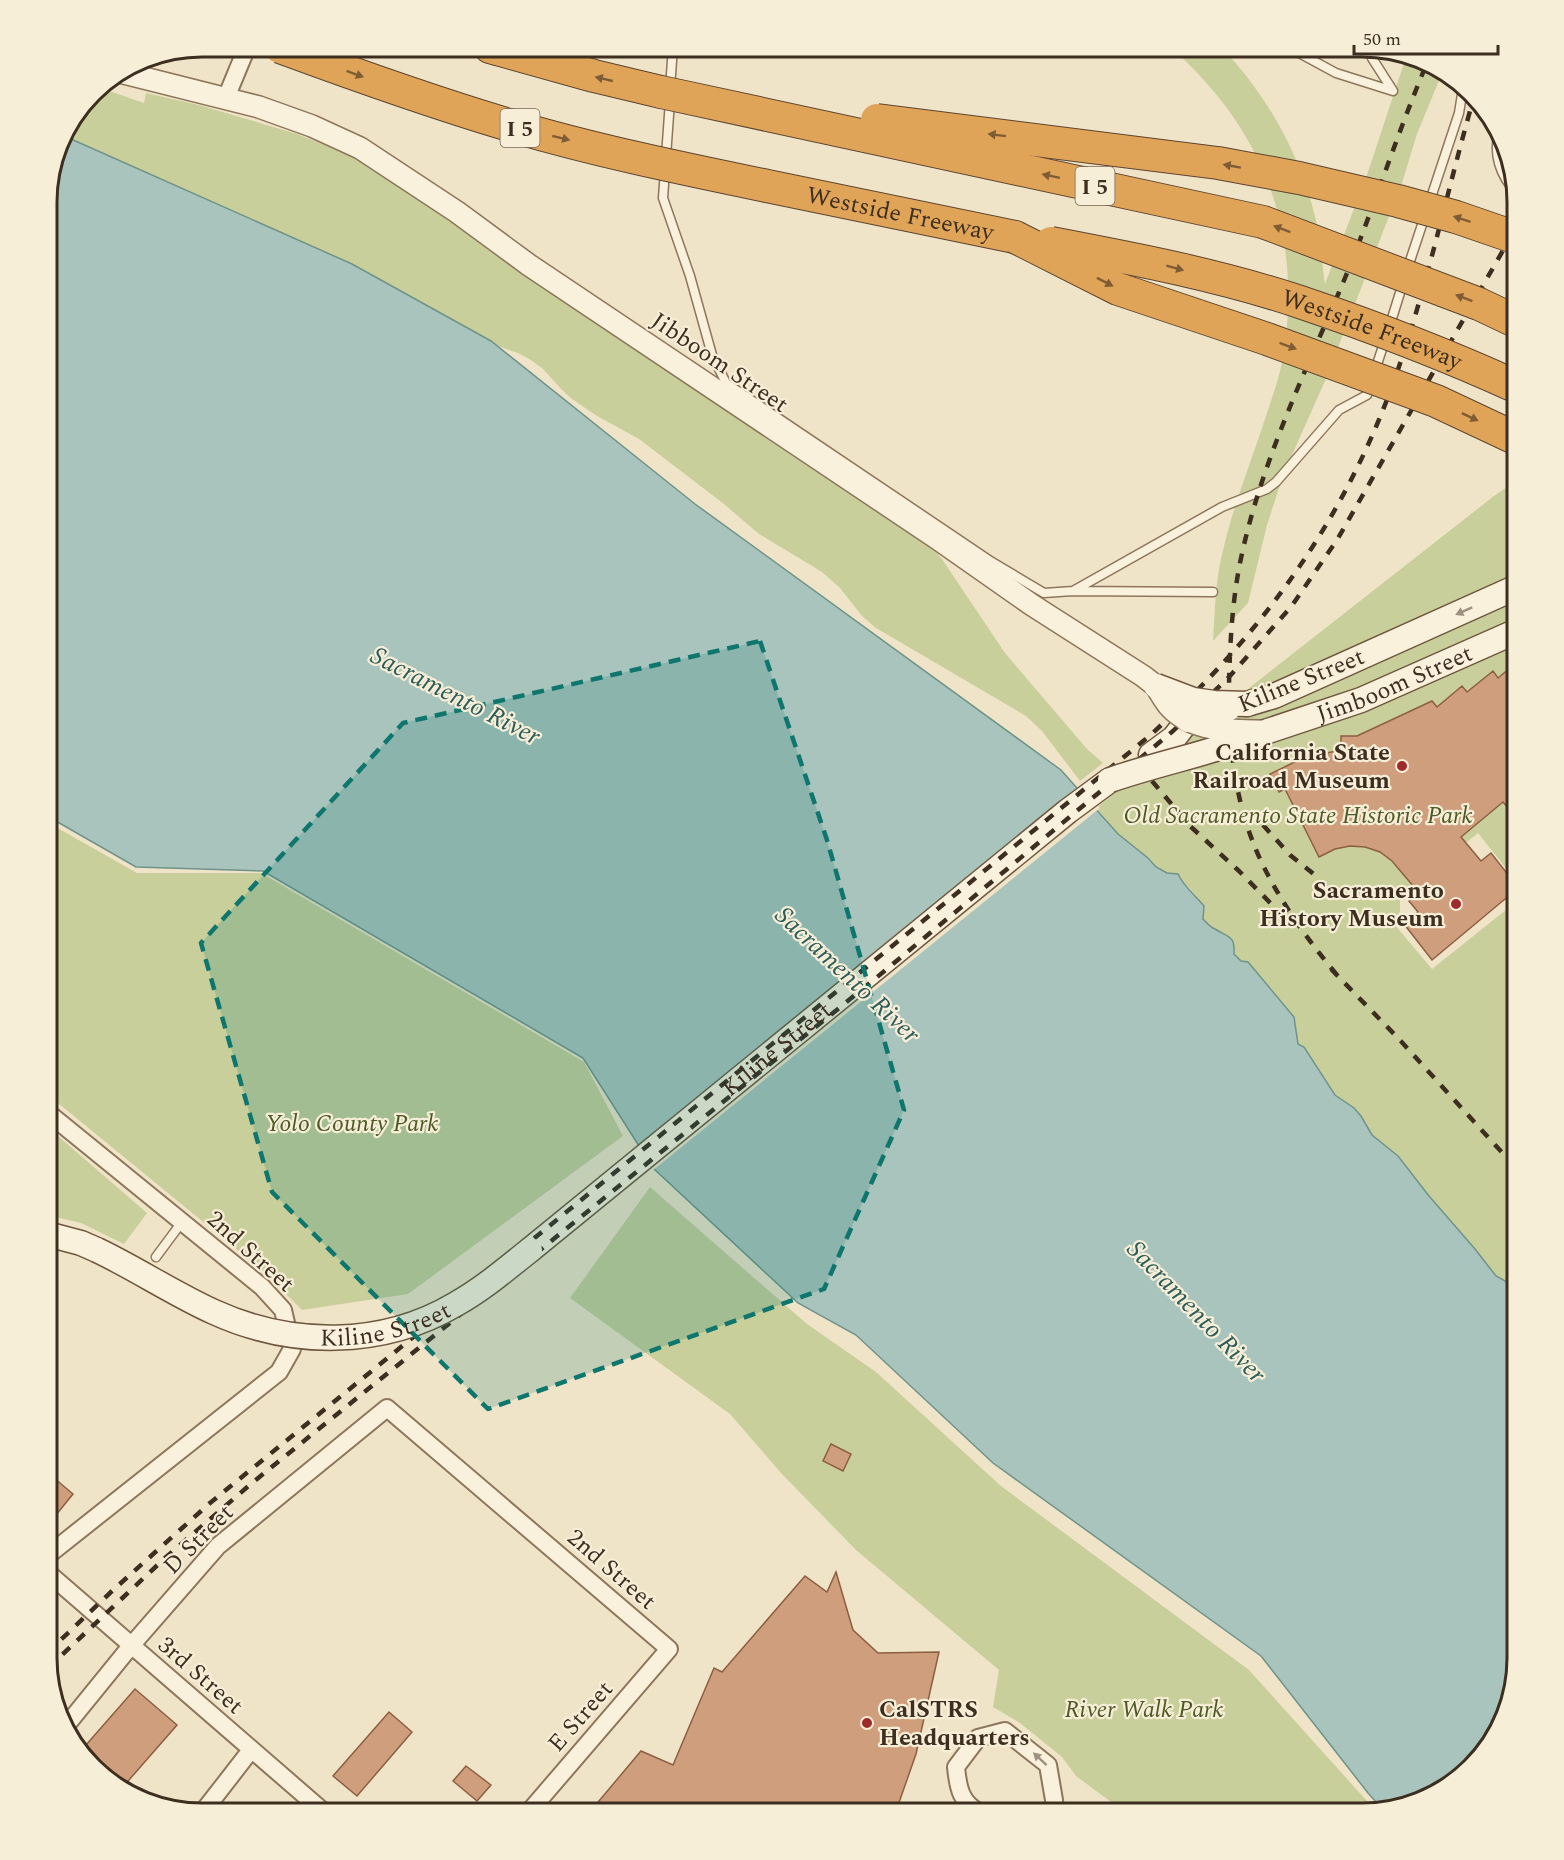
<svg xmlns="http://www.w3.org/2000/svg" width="1564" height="1860" viewBox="0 0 1564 1860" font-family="Spectral,serif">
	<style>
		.green { fill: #c9cf9b }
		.water { fill: #a9c4bc; stroke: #6f938a; stroke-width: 1.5 }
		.pier { fill: #f0e4c8 }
		.building { fill: #cf9f7d; stroke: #8d5f41; stroke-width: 1.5 }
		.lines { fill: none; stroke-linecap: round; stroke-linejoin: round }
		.service-casing { stroke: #8d765c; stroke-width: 11 }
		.minor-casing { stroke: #8d765c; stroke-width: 20 }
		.tertiary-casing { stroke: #8d765c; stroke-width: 24 }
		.secondary-casing { stroke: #6f573f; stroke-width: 27 }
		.motorway-casing { stroke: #5b4430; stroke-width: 34 }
		.service { stroke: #faf1dc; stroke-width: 8 }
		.minor { stroke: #faf1dc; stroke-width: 16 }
		.tertiary { stroke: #faf1dc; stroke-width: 21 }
		.secondary { stroke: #faf1dc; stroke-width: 24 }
		.motorway { stroke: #e0a458; stroke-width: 32 }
		.rail { stroke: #3d2e20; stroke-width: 4.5; stroke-dasharray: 10 10; stroke-linecap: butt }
		.tertiary-bridge-casing { stroke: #8d765c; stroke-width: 24; stroke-linecap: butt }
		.secondary-bridge-casing { stroke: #6f573f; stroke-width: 27; stroke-linecap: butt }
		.motorway-bridge-casing { stroke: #5b4430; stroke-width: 34; stroke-linecap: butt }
		.tertiary-bridge { stroke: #faf1dc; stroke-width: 21 }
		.secondary-bridge { stroke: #faf1dc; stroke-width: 24 }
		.motorway-bridge { stroke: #e0a458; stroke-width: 32 }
		.oneway { fill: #7e5d36 }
		.oneway2 { fill: #9c907e }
		.marked { fill: #0f766e; fill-opacity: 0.2; stroke: #0f766e; stroke-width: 4.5; stroke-dasharray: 12 8; stroke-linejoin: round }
		.poi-dot { fill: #9e2a2b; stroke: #f7eed8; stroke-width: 2 }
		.labels { text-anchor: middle; stroke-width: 4.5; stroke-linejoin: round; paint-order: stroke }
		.shield { fill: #f7eed8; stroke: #756857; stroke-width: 1.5 }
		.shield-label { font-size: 22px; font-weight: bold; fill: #3d2e20 }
		.street-label { font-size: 24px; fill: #3d2e20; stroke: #f7eed8 }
		.poi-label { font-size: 24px; font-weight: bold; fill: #3d2e20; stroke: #f7eed8; text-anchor: end }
		.park-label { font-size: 24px; font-style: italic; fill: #4d5a26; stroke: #f7eed8 }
		.water-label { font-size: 26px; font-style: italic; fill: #2f5d5a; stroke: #f7eed8 }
		.rim { fill: none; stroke: #3d2e20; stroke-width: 3 }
	</style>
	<rect width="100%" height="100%" fill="#f0e4c8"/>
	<path class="green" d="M1170 47H1221C1271 99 1305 163 1319 234 1322 250 1322 268 1325 284L1367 175 1406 57 1439 67 1443 71 1417 134 1402 183 1325 381 1284 473 1267 525 1248 603 1213 641C1215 612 1215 583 1222 555 1232 508 1251 462 1266 416 1273 395 1281 373 1284 351 1302 229 1262 127 1170 47Z
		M98 87 144 103 146 93 199 105 297 134 348 154 404 190 919 533 942 559 1005 653 1087 749 1103 763 1080 781 1042 731 1026 716 876 628 862 616 840 588 822 572 759 534 724 504 639 439 597 416 572 399 561 389 543 369 531 360 518 353 494 345 59 146 63 133Z
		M1517 480V882L1478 833 1400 896V911L1395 925 1432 969 1517 901V1286H1514L1496 1276 1475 1249 1429 1196 1398 1156 1372 1135 1361 1116 1354 1108 1336 1095 1304 1048 1298 1044 1294 1017 1248 962 1241 961 1234 954C1235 927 1213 937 1203 918 1199 912 1200 902 1196 896 1190 888 1183 883 1178 874L1167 873 1155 867 1148 858 1118 834 1096 808 1494 496Z
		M47 822 137 873H261L584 1062 623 1136 408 1294 302 1310 263 1271 47 1094Z
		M47 1133 58 1136 147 1213 124 1244 81 1223 47 1215Z
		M650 1187 807 1324 876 1372 1001 1486 1249 1670 1376 1811 1362 1813H1142L1137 1808 1132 1813 1111 1802 1076 1776 1062 1757 1020 1723 993 1707 999 1670 856 1550 781 1473 730 1414 570 1298Z"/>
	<path class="water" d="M62 135 352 264 491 341 695 504 1061 770 1118 834 1148 858 1156 867 1167 873 1178 874C1184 887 1195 895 1204 906L1203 919C1207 923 1210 927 1215 929 1229 938 1235 935 1234 954L1241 961 1248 962 1294 1017 1298 1044 1304 1047 1335 1095 1354 1108 1361 1116 1372 1135 1398 1156 1429 1196 1475 1249 1496 1276 1514 1286H1517V1658L1501 1727 1456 1782 1412 1805 1383 1810 1368 1793 1261 1656 993 1463 856 1335 798 1303 653 1168 583 1058 263 871 136 867 47 816V191Z"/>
	<path class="pier" d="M1080 786 1100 808 652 1171 651 1169 637 1148Z"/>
	<path class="building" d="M1517 662V819L1503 802 1461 837 1481 861 1491 853 1517 886V889L1432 960 1404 924 1418 912 1409 901 1419 893 1392 861 1380 852 1365 847 1350 846 1335 849 1319 857 1285 789 1279 792 1270 774 1303 758 1341 750V736H1357L1432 701 1437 707 1462 686 1467 692 1493 671 1498 678Z
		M831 1444 851 1454 843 1471 823 1461Z
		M47 1472 73 1494 47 1526Z
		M836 1572 853 1630 878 1653 939 1652 916 1754 895 1814H588L641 1751 673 1765 714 1668 722 1672 805 1576 827 1592Z
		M135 1689 177 1725 122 1788 79 1753Z
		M389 1712 412 1732 357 1796 333 1776Z
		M466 1766 491 1785 477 1801 453 1781Z"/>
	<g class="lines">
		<defs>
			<path id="service" d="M1288 47 1336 73 1393 91 1372 58
				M670 88 673 47
				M670 101 663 198 690 276 712 355 726 383 992 562 1044 593 1073 591 1213 592
				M1499 132C1493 154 1500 176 1516 192
				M1407 270 1459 113 1463 88
				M1389 328 1403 283
				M1073 591 1222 507 1267 489 1276 482 1339 410 1367 395 1385 340
				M156 1257 182 1222"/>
			<path id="minor" d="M226 98 247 47
				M47 1556 279 1372 292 1349 283 1310 262 1287 47 1112
				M47 1572 325 1813
				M65 1727 130 1647 218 1546 387 1408 669 1649 528 1813
				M202 1813 251 1750
				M981 1813C961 1804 958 1788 956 1767L978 1738 1005 1731 1048 1765 1054 1800 1055 1813"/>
			<path id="tertiary" d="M120 72 259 107 312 126 360 148 457 212 529 265 938 539 1032 605 1143 676 1156 686"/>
			<g id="secondary">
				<path d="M1247 704 1274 696 1517 587"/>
				<path id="s1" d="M1268 731 1361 700 1517 631"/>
				<path d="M1151 755 1174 738 1188 720"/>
				<path d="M47 1234 81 1243 97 1250"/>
				<path id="s2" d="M530 1250 1068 811 1110 780"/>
			</g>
			<g id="motorway">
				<path d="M490 47 594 76 661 92"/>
				<path id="s3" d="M767 186 1015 237"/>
			</g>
		</defs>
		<use href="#service" class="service-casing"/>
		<use href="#minor" class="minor-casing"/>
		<use href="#tertiary" class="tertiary-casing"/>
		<use href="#secondary" class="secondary-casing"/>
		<use href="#motorway" class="motorway-casing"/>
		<use href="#service" class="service"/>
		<use href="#minor" class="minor"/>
		<use href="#tertiary" class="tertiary"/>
		<use href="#secondary" class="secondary"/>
		<use href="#motorway" class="motorway"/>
		<path class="rail" d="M1152 781 1190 826 1239 871 1287 920
			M1263 825 1290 855 1321 880
			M1331 969 1398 1038 1517 1169
			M1337 975C1307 939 1281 903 1261 861 1235 806 1228 744 1229 684 1230 644 1232 603 1240 563 1260 464 1306 371 1345 278 1374 207 1397 134 1427 63
			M47 1653 112 1591 210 1503 1147 738C1257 640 1340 527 1391 389 1426 294 1446 194 1474 97
			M48 1668 165 1558 252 1483 870 983 1173 731 1229 677 1291 607 1337 540 1517 226"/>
		<defs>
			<path id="tertiary-bridge" d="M1156 686C1160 693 1164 700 1169 706 1191 731 1231 731 1261 731"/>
			<g id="secondary-bridge">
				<path d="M1156 686 1193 700 1214 703 1247 704"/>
				<path d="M1188 720 1228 709"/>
				<path d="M1110 780C1162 762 1217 752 1268 731"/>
				<path id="s4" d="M97 1250C137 1269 174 1294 214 1312 291 1347 382 1348 456 1304 483 1289 506 1269 530 1250"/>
			</g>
			<g id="motorway-bridge">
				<path d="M280 47C356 75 432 102 509 125 593 150 680 168 767 186"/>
				<path d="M661 92 1263 222 1479 304 1517 322"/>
				<path d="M877 120 1218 163 1299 178 1398 201 1456 217 1517 238"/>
				<path d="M1015 237 1118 289 1267 339 1436 401 1517 439"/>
				<path id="s5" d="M1051 243C1135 259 1219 275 1300 302 1374 327 1447 355 1517 387"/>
			</g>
		</defs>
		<use href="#tertiary-bridge" class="tertiary-bridge-casing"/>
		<use href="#secondary-bridge" class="secondary-bridge-casing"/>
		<use href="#motorway-bridge" class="motorway-bridge-casing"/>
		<use href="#tertiary-bridge" class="tertiary-bridge"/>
		<use href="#secondary-bridge" class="secondary-bridge"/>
		<use href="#motorway-bridge" class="motorway-bridge"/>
	</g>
	<defs><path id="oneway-solid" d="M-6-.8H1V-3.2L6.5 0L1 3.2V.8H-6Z" transform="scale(1.5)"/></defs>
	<g class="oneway">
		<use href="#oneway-solid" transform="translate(355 74) rotate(20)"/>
		<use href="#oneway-solid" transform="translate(604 79) rotate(-167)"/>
		<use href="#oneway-solid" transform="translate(997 135) rotate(-173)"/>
		<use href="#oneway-solid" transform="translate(561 138) rotate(14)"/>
		<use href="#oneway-solid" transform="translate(1232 166) rotate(-170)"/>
		<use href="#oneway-solid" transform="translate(1051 176) rotate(-168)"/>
		<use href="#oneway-solid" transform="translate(1462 219) rotate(-162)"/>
		<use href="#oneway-solid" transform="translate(1282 229) rotate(-159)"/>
		<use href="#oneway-solid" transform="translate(1175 268) rotate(15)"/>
		<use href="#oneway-solid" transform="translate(1105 282) rotate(27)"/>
		<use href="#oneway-solid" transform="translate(1464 298) rotate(-159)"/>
		<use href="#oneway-solid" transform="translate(1288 346) rotate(20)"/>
		<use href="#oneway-solid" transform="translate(1470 417) rotate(25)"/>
	</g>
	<g class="oneway2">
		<use href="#oneway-solid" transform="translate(1464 611) rotate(156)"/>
		<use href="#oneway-solid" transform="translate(1040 1759) rotate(-137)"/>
	</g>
	<path class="marked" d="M760 641 827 840 904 1110 824 1289 488 1409 272 1192 201 943 403 723Z"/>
	<g class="poi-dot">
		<circle cx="1402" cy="766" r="6"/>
		<circle cx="1456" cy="904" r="6"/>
		<circle cx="867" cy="1723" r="6"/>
	</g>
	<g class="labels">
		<g class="shield">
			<rect x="500.5" y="109" width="39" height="38" rx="4.5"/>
			<rect x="1075.5" y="167" width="39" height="38" rx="4.5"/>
		</g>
		<g class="shield-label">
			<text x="520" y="136">I 5</text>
			<text x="1095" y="194">I 5</text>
		</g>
		<g class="street-label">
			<text dy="8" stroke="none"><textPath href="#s3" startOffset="136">Westside Freeway</textPath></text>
			<text dy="8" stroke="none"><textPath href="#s5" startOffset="333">Westside Freeway</textPath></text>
			<text transform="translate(720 362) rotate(34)" y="8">Jibboom Street</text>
			<text transform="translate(1301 680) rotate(-22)" y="8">Kiline Street</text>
			<text dy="8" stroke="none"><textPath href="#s1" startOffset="135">Jimboom Street</textPath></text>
			<text dy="8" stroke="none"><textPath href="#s2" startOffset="318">Kiline Street</textPath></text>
			<text transform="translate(251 1251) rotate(42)" y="8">2nd Street</text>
			<text dy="8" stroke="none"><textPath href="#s4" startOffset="309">Kiline Street</textPath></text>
			<text transform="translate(198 1539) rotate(-45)" y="8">D Street</text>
			<text transform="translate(612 1569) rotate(41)" y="8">2nd Street</text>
			<text transform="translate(201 1675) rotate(41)" y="8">3rd Street</text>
			<text transform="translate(580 1716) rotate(-49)" y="8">E Street</text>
		</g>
		<g class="poi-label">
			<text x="1390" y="760">California State<tspan x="1390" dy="28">Railroad Museum</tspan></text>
			<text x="1444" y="898">Sacramento<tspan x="1444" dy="28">History Museum</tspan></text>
			<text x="879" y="1717" text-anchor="start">CalSTRS<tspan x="879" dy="28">Headquarters</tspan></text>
		</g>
		<g class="park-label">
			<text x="1298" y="823">Old Sacramento State Historic Park</text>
			<text x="352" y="1131">Yolo County Park</text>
			<text x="1144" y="1717">River Walk Park</text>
		</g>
		<g class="water-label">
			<text transform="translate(456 695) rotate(27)" y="9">Sacramento River</text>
			<text transform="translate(848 974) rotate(43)" y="9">Sacramento River</text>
			<text transform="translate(1197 1311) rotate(46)" y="9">Sacramento River</text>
		</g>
	</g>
	<path d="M0 0H1564V1860H0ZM202 57H1362A145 145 0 0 1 1507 202V1658A145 145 0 0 1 1362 1803H202A145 145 0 0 1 57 1658V202A145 145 0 0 1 202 57Z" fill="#f7eed8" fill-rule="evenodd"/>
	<path class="rim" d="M202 57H1362A145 145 0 0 1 1507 202V1658A145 145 0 0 1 1362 1803H202A145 145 0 0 1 57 1658V202A145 145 0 0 1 202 57Z"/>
	<path d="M1354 45v9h144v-9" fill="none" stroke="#3d2e20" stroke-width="3"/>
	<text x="1363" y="45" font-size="18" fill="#3d2e20" stroke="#f7eed8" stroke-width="4.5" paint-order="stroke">50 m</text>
</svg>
